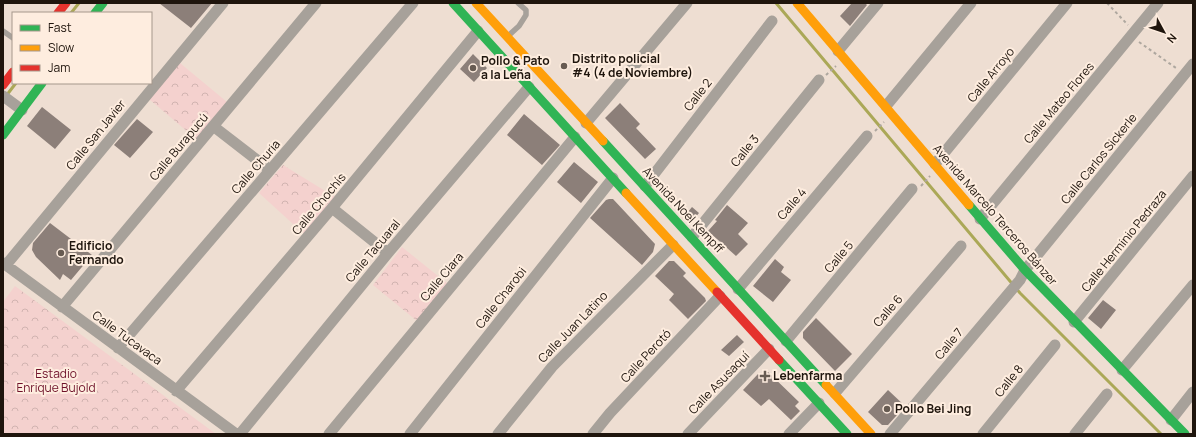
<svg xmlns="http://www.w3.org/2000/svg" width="1196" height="437" viewBox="0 0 1196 437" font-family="Manrope,sans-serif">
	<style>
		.park { fill: url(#park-crowns) }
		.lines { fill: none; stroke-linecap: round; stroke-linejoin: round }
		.stream { stroke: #aba857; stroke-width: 3 }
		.building { fill: #8c7f79 }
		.path { stroke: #aea79f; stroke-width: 2; stroke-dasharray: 3 3; stroke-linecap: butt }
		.lane { stroke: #a7a19a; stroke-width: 5.5 }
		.street { stroke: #a7a19a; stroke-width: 11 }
		.fast { stroke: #30b455; stroke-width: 9 }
		.slow { stroke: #ff9f0a; stroke-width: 9 }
		.jam { stroke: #e5322d; stroke-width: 9 }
		.poi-dot { fill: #675b52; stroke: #feeddf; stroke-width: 1.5 }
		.labels { text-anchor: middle; stroke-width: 4; stroke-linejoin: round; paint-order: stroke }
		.poi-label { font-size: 12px; font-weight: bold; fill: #1f150d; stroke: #feeddf; text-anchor: start }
		.street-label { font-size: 12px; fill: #1f150d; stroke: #feeddf }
		.park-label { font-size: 12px; fill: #6f122a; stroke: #feeddf }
	</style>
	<defs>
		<pattern id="park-crowns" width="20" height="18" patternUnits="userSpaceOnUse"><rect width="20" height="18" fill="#f4d1ce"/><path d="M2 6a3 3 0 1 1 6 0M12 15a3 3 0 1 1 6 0" fill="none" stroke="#d1b3b0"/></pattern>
	</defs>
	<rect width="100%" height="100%" fill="#eeded2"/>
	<path class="park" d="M180 63 227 102 196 139 149 99Z
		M283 165 335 197 304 234 259 193Z
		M402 247 448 284 417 321 373 285Z
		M15 286 216 434H3V302Z"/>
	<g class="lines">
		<path class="stream" d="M776 3 1020 293 1161 434
			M71 13 79 3
			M6 96 16 83"/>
	</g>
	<path class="building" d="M159 3H212L191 28Z
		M852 3H865L867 5 850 26 840 16Z
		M473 54 487 68 474 82 460 69Z
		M620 103 640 124 636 128 656 149 645 159 605 118Z
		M42 107 71 130 55 149 27 126Z
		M524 114 560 145 542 165 507 135Z
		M137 119 153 132 130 158 114 145Z
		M574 162 598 182 581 203 557 182Z
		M609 199H613L655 244 653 252 642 265 590 218 606 200Z
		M727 205 748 223 738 234 748 244 736 256 708 231 717 221 715 220Z
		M692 207 699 213 694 219 687 213Z
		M50 223 92 255 71 280 63 274 60 280 36 257 32 250 33 243Z
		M775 259 784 267 781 272 791 280 773 302 753 286Z
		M669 261H674L686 273 683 276 705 298 706 301 688 319 669 300 674 294 655 276Z
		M1103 300 1116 310 1101 329 1088 318Z
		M816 318 852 354 835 371 803 338V332Z
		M737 335 744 342 729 356 721 350Z
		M765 372H768L799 402 795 406 800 411 791 420 769 399 761 406 743 390 758 374 761 376Z
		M888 390 905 406 888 425H882L868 412Z"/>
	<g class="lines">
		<path class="path" d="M1107 3 1128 25
			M1139 42 1176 68
			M826 75 836 66
			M875 131 884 122
			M921 186 930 176"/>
		<path class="lane" d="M3 31 13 38
			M507 37 519 26 526 15V10L518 3"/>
		<path class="street" d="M838 51 878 3
			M3 96 22 110
			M886 106 971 3
			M586 123 687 3
			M213 126 270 170
			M935 164 1067 3
			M645 186 772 21
			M332 208 388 253
			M980 219 1158 3
			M692 237 819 80
			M3 263 236 434
			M6 265 223 3
			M738 289 867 136
			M62 307 316 3
			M1074 322 1193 176
			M786 341 912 189
			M118 348 413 3
			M1122 370 1193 285
			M176 391 332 208 478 31
			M835 393 961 246
			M1171 420 1193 392
			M240 434 388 253 529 87
			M329 434 575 137
			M410 434 613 178
			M498 434 552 367 673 245
			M593 434 610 413 720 296
			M688 434 769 349
			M789 434 819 403
			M890 434 1020 280 1025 270 1193 64
			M983 434 1055 345
			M1075 434 1107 394"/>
		<path class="fast" d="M453 3 626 193
			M95 13 103 3
			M3 135 42 83
			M603 141 826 385
			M969 205 1025 270 1185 434
			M779 360 847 434"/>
		<path class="slow" d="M476 3 603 141
			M797 3 969 205
			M626 193 717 292
			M826 385 871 434"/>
		<path class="jam" d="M58 13 66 3
			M3 85 13 72
			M717 292 779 360"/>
	</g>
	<g class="poi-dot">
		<circle cx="564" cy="66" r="4"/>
		<circle cx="473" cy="68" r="4"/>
		<circle cx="61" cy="253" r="4"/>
		<path d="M763 370h4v4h4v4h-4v4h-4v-4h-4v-4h4z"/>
		<circle cx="887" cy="409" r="4"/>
	</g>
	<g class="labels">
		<g class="poi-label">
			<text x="572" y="63">Distrito policial<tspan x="572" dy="14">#4 (4 de Noviembre)</tspan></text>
			<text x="481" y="65">Pollo &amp; Pato<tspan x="481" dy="14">a la Leña</tspan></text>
			<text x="69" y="250">Edificio<tspan x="69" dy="14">Fernando</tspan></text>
			<text x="773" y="380">Lebenfarma</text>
			<text x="895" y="413">Pollo Bei Jing</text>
		</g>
		<g class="street-label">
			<text transform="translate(991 75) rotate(-51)" y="4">Calle Arroyo</text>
			<text transform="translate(698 95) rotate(-52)" y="4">Calle 2</text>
			<text transform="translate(1059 103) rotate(-50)" y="4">Calle Mateo Flores</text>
			<text transform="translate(96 135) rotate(-51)" y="4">Calle San Javier</text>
			<text transform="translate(179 147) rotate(-50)" y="4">Calle Burapucú</text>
			<text transform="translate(745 151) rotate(-51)" y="4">Calle 3</text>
			<text transform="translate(1099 159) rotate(-51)" y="4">Calle Carlos Sickerle</text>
			<text transform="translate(256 167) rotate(-49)" y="4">Calle Churia</text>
			<text transform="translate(319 204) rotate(-50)" y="4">Calle Chochís</text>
			<text transform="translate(792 204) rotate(-50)" y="4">Calle 4</text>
			<text transform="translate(683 210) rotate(47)" y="4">Avenida Noel Kempff</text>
			<text transform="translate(995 215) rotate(49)" y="4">Avenida Marcelo Terceros Bánzer</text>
			<text transform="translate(1124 241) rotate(-51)" y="4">Calle Herminio Pedraza</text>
			<text transform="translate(373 251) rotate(-50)" y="4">Calle Tacuaral</text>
			<text transform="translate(839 257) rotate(-50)" y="4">Calle 5</text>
			<text transform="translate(442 277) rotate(-50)" y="4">Calle Clara</text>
			<text transform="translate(501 298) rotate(-52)" y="4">Calle Charobi</text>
			<text transform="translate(888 311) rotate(-49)" y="4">Calle 6</text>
			<text transform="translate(573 327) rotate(-46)" y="4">Calle Juan Latino</text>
			<text transform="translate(127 338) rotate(36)" y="4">Calle Tucavaca</text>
			<text transform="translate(949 344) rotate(-50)" y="4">Calle 7</text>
			<text transform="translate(646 356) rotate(-47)" y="4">Calle Perotó</text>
			<text transform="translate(1009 381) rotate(-51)" y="4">Calle 8</text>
			<text transform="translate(719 383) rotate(-46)" y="4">Calle Asusaquí</text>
		</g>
		<g class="park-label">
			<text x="56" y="378">Estadio<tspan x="56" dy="14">Enrique Bujold</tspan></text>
		</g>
	</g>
	<rect width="1196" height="437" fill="none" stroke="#1f150d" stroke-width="8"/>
	<rect x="12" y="12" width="140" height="72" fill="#feeddf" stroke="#a5978b"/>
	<rect x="20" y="25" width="20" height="6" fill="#30b455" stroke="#a5978b"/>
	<text x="48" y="32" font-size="12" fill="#1f150d">Fast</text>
	<rect x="20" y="45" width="20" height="6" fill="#ff9f0a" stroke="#a5978b"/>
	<text x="48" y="52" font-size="12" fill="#1f150d">Slow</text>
	<rect x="20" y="65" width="20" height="6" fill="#e5322d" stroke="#a5978b"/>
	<text x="48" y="72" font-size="12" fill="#1f150d">Jam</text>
	<g transform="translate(1164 32) rotate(130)" stroke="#feeddf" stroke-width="3" paint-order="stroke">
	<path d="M0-3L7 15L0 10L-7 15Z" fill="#1f150d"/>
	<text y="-6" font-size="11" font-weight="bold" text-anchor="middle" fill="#1f150d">N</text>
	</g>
</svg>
